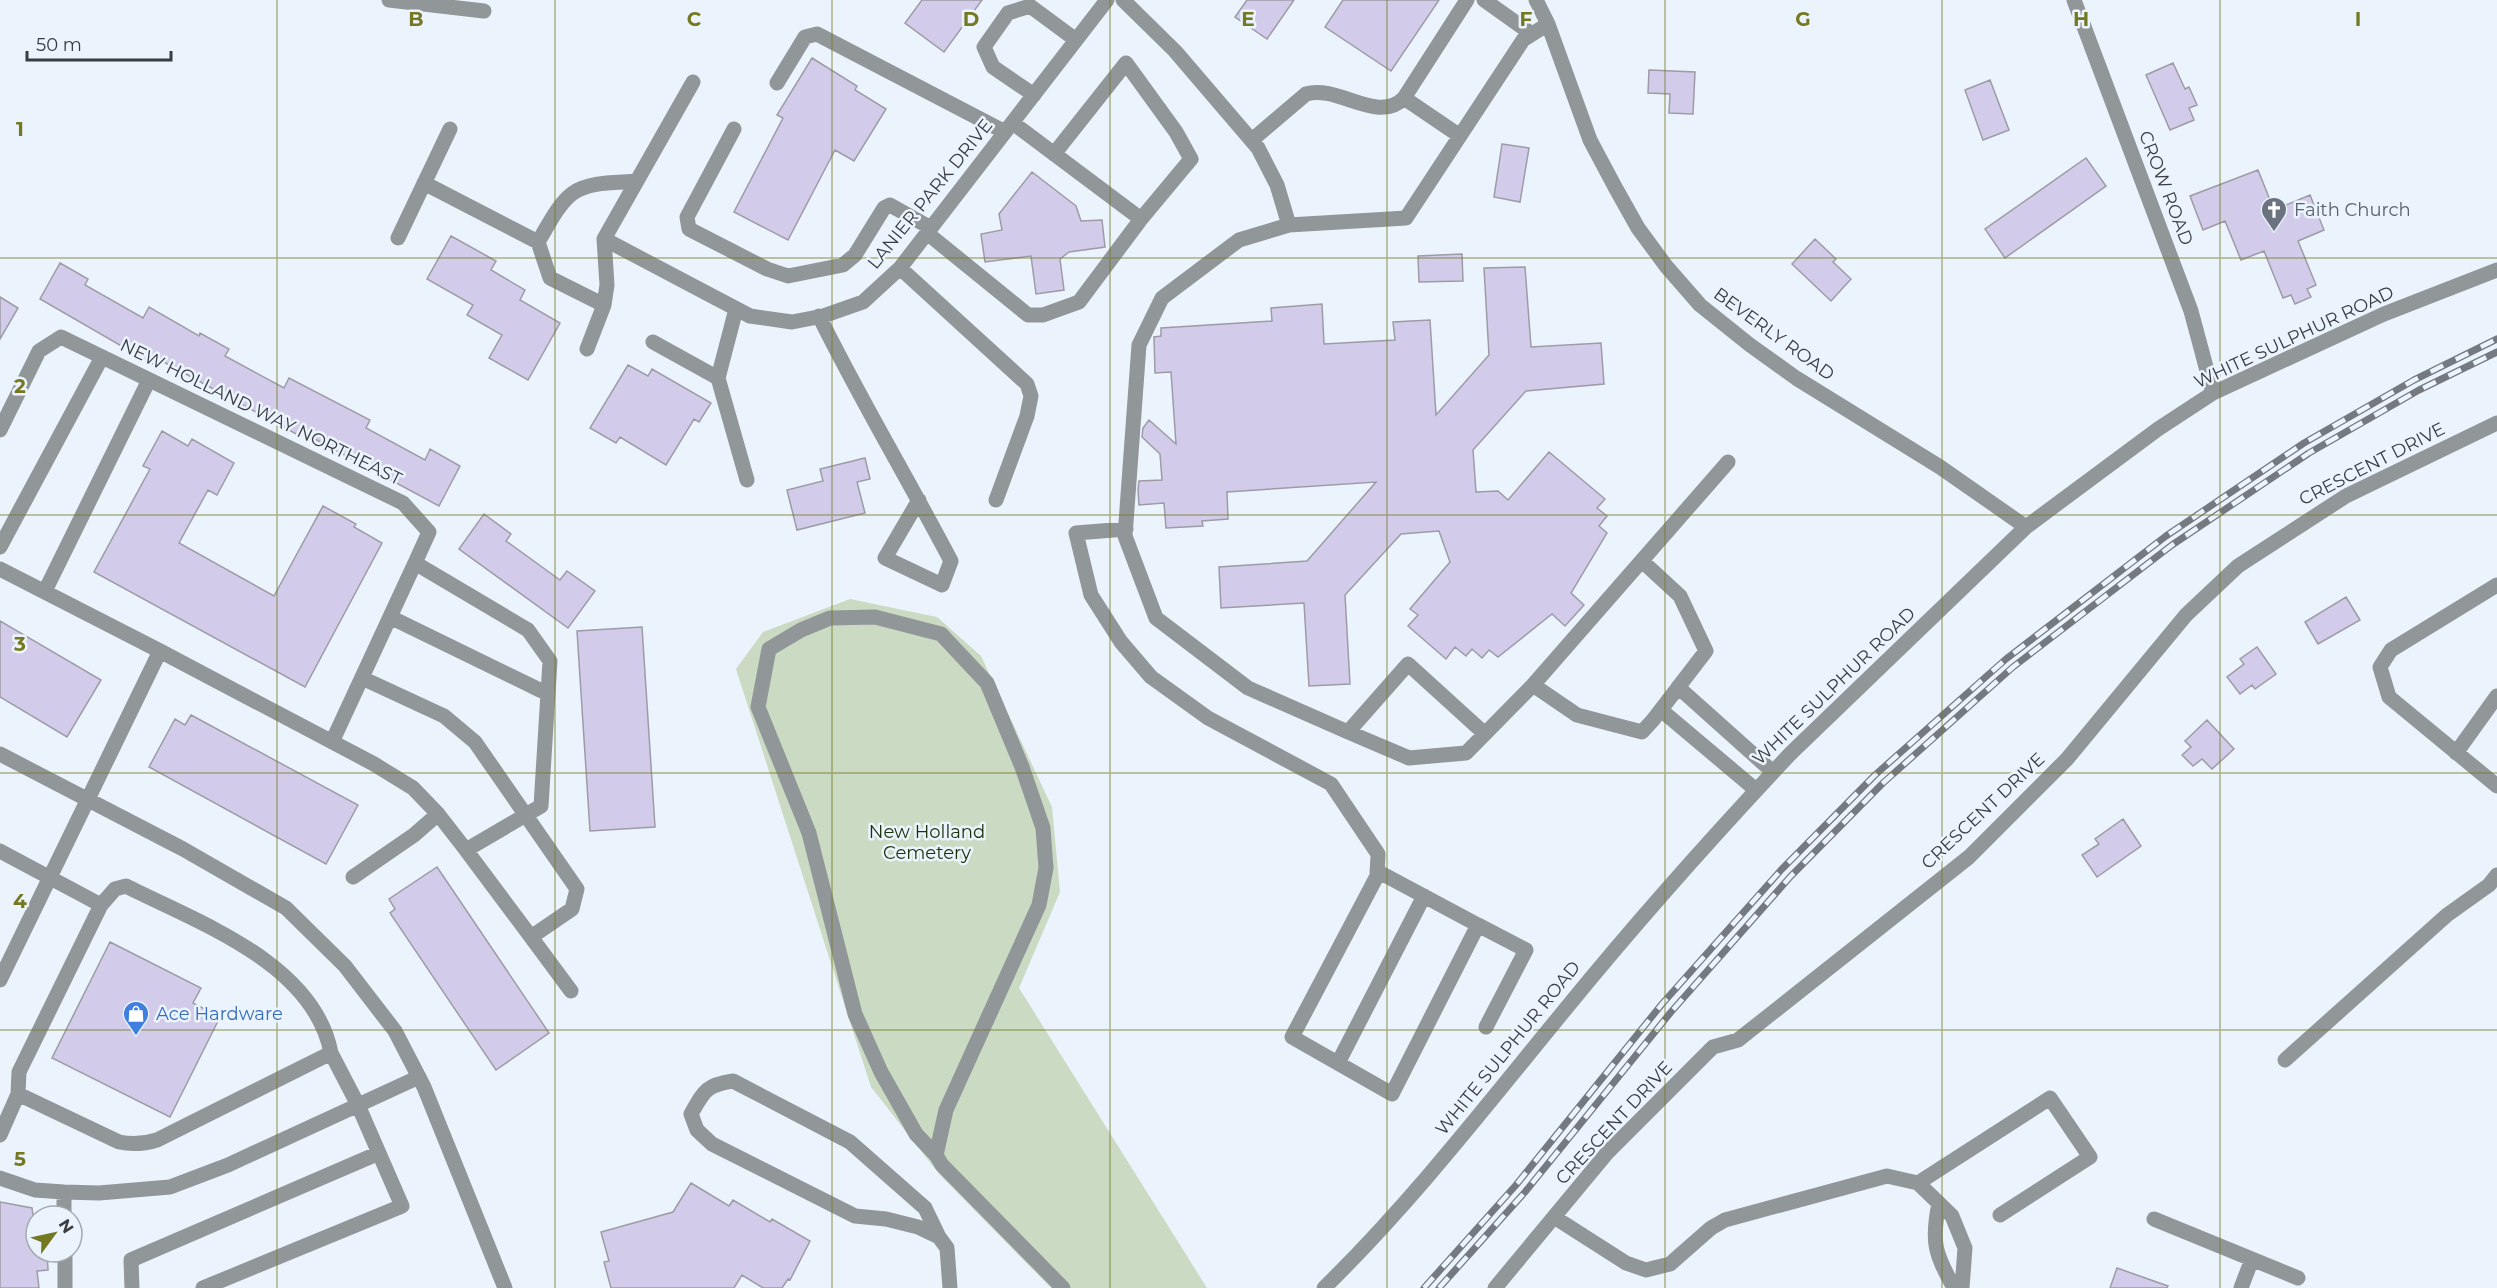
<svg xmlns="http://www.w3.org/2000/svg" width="2497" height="1288" viewBox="0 0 2497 1288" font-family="Montserrat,sans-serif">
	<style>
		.green { fill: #cadac3 }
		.building { fill: #d2ccea; stroke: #9d9ba6; stroke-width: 1.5 }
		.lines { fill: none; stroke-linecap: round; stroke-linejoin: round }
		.minor { stroke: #919699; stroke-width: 15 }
		.rail-casing { stroke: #757a80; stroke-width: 7 }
		.rail { stroke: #ebf4fd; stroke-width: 4.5; stroke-dasharray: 14; stroke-linecap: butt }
		.grid { fill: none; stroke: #747821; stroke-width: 1.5; stroke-opacity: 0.55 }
		.labels { text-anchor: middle; stroke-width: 5; stroke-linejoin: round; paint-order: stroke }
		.street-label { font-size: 18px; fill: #393c40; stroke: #ebf4fd }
		.worship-label { font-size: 18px; fill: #5b616d; stroke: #ebf4fd; text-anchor: start }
		.park-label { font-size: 18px; fill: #183108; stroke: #ebf4fd }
		.shop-label { font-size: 18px; fill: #366cbe; stroke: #ebf4fd; text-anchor: start }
		.grid-label { font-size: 20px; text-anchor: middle; font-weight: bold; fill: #747821; stroke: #ebf4fd; stroke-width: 5; stroke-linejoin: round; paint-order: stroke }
	</style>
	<rect width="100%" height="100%" fill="#ebf4fd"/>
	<path class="green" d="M850 599 937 617 981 656 1052 807 1060 892 1019 988 1207 1288H1051L939 1174 871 1087 736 669 763 632Z"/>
	<path class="building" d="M922 0H982L944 52 905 23Z
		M1247 0H1294L1267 39 1235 17Z
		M1343 0H1439L1391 71 1325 27Z
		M812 58 857 86 855 90 886 109 854 161 835 150 788 240 734 212 783 118 777 115Z
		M2173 63 2185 89 2189 87 2197 105 2189 108 2194 120 2170 130 2146 75Z
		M1649 70 1695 72 1693 114 1669 113 1670 94 1648 93Z
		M1990 80 2009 130 1983 140 1965 90Z
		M1502 144 1529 148 1520 202 1494 197Z
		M2086 158 2106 186 2005 258 1985 229Z
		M2258 170 2274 210 2310 195 2324 230 2298 241 2316 285 2307 289 2311 297 2295 304 2291 295 2283 298 2264 251 2241 260 2225 221 2203 230 2190 196Z
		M1032 172 1076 206 1081 221 1102 220 1105 247 1069 252 1060 259 1064 290 1036 294 1031 256 985 262 981 234 1002 230 999 214Z
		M451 236 496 261 491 270 525 290 520 300 560 323 528 380 489 358 502 335 467 315 473 305 427 279Z
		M1815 239 1836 259 1833 262 1851 279 1831 301 1792 264Z
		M1462 254 1463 281 1419 282 1418 256Z
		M60 263 88 279 85 285 143 318 149 307 199 336 200 333 229 349 225 356 284 388 289 378 370 420 366 428 425 460 430 449 460 466 439 506 300 431 298 435 160 360 156 366 40 299Z
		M1525 267 1531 347 1601 343 1604 384 1526 391 1473 450 1476 492 1498 491 1508 500 1549 452 1605 499 1597 508 1607 516 1599 526 1607 533 1571 593 1584 605 1565 626 1552 614 1498 657 1489 650 1482 658 1472 649 1466 656 1455 647 1446 659 1408 626 1418 615 1410 609 1450 562 1439 531 1401 534 1345 595 1350 684 1309 686 1304 603 1221 608 1219 567 1307 561 1376 482 1227 492 1228 519 1202 521 1203 526 1166 528 1164 503 1139 505 1138 490 1139 481 1162 480 1160 454 1142 437 1143 428 1149 420 1176 444 1171 372 1155 373 1154 337 1161 336V328L1272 321 1271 308 1322 304 1324 344 1395 340 1393 322 1430 320 1436 415 1489 355 1484 268Z
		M0 297 18 308 0 339Z
		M628 365 648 376 652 369 711 403 699 422 694 419 666 465 620 437 616 443 590 428Z
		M162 431 188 446 192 439 234 463 217 495 208 490 179 543 274 596 323 506 356 524 354 527 382 543 305 687 94 572 150 469 143 466Z
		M865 458 870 479 857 482 865 513 797 530 787 490 823 481 820 469Z
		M484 514 511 534 506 541 560 580 567 571 595 591 568 628 459 549Z
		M2346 597 2360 620 2318 644 2305 622Z
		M0 621 101 680 67 737 0 697Z
		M642 627 655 827 590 831 577 631Z
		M2257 647 2276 674 2255 689 2252 685 2240 694 2227 677 2244 664 2240 659Z
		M191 715 358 805 326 864 149 767 175 719 185 725Z
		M2207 720 2234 749 2212 769 2202 759 2193 766 2182 755 2191 747 2185 741Z
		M2123 819 2141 846 2097 877 2082 855 2099 844 2095 839Z
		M437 867 549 1033 496 1070 390 913 395 909 389 899Z
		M110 942 201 988 193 1003 220 1017 170 1117 52 1058Z
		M691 1183 729 1206 733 1200 770 1222 772 1219 810 1241 790 1280 788 1279 782 1288H763L742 1275 734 1288H611L604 1262 609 1261 601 1232 673 1212Z
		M0 1202 32 1208 34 1223H36V1252H47L48 1270 37 1271 39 1288H0Z
		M2117 1268 2168 1286 2167 1288H2110Z"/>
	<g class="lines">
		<path class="minor" d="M389 0 484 11
			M1123 0 1175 51 1258 148 1277 185 1289 225
			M1484 0 1532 34
			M1536 0 1548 24 1590 140 1615 187 1638 228 1666 266 1700 305 1750 345 1796 378 1940 467 2026 527
			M2074 0 2191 311 2213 393
			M1548 24 1523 40 1406 218 1289 225 1239 240 1162 298 1139 345 1125 536 1156 618 1248 688 1348 732 1409 758 1466 753 1533 685 1728 462
			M777 83 805 37 817 34 1005 132
			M1034 95 993 67 984 47 1008 13 1030 6 1076 40
			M1013 123 1141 219 1191 159 1176 132 1126 63 1054 154
			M734 129 687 217 689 229 767 269 788 276 843 265 855 255 884 208 890 205 931 228
			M1460 136 1404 98 1467 0
			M1252 140 1306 94C1337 84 1378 125 1404 98
			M424 183 538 242
			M927 233 1028 315H1043L1079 302 1141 219
			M398 238 450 129
			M604 239 750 316 792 322 823 316 863 302 900 268 1107 0
			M900 268 1027 384 1031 396 1027 416 996 500
			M604 305 550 278 538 242C548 226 558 204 573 193 590 181 618 183 637 181
			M819 316C860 399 908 479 951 561L942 585 885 558 919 500
			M653 342 718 378 736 309
			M587 349 604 305 607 285 604 239 693 82
			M718 378 747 480
			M0 430 39 351 61 337 403 503 429 532 415 563 528 630 550 661 541 806 466 850 438 814 413 788 374 764 160 651 0 569
			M1126 529 1076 533 1091 595 1121 642 1151 677 1208 718 1331 784 1378 854 1377 876 1292 1037 1392 1094 1478 925 1526 950 1486 1027
			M0 547 102 357
			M2497 585 2391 650 2380 667 2389 697 2497 786
			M45 591 149 380
			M390 617 548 694
			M362 678 444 716 475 742 577 889 572 909 531 937 466 850
			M1533 685 1577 715 1642 732 1653 720 1706 651 1680 596 1642 561
			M1678 687 1773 772
			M1661 710 1756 790
			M1348 732 1408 664 1485 734
			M332 742 415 563
			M2456 753 2497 696
			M0 754 183 849 286 908 345 966 395 1031 424 1087 505 1288
			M0 851 101 905 115 889 126 886C199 923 314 963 331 1053L157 1140C144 1144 133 1145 119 1142L18 1094 0 1135
			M1377 871 1478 925
			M353 877 414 835 438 814
			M531 937 571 991
			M0 980 160 651
			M2285 1060 2447 915 2489 885 2497 875
			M1338 1063 1424 896
			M18 1094 19 1072 101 905
			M936 1155 946 1110 1039 905 1046 868 1043 828 1022 767 987 683 941 634 875 617 830 618 801 630 769 649 758 707 809 833 855 1014 881 1072 916 1134 936 1155 942 1165 1063 1288
			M0 1178 35 1190 64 1192 99 1193 170 1187 228 1165 419 1077
			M1918 1183 1952 1216 1965 1248 1962 1288
			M64 1192V1216
			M1939 1203C1931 1243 1935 1253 1954 1288
			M1554 1217 1626 1263 1646 1270 1670 1264 1711 1228 1725 1220 1887 1176 1918 1183 2050 1098 2090 1157 2000 1215
			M2154 1219 2298 1278
			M939 1237 918 1227 886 1219 855 1216 712 1144 697 1130 691 1114C704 1091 706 1085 733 1081L850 1142 925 1208 939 1237 947 1248 950 1288
			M65 1252V1288
			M132 1288 131 1260 379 1153
			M203 1288 402 1206 358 1105 331 1053
			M1324 1288C1413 1201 1489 1102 1568 1006 1639 919 1714 835 1791 753L2026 527 2158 429 2213 393 2384 314 2497 270
			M1495 1288 1607 1153 1713 1047 1738 1040 1969 857 2067 759 2186 615 2238 566 2346 496 2497 423
			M2241 1288 2252 1259"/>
		<defs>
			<path id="rail" d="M1424 1288 1516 1185 1662 1004 1781 870 1875 775 2006 659 2166 536 2304 443 2414 380 2497 339
				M1439 1288 1525 1192 1671 1012 1790 877 1883 783 2013 667 2172 545 2309 453 2419 390 2497 352"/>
		</defs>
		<use href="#rail" class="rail-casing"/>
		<use href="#rail" class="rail"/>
	</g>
	<path class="grid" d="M277 0V1288M555 0V1288M832 0V1288M1110 0V1288M1387 0V1288M1665 0V1288M1942 0V1288M2220 0V1288M0 258H2497M0 515H2497M0 773H2497M0 1030H2497"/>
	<defs>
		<symbol id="church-pin" viewBox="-11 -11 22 30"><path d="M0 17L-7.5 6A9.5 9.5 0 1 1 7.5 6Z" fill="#6b7280" stroke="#ebf4fd"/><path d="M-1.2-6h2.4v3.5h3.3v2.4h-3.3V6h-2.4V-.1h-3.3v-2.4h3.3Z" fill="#fff"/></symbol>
		<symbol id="shop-pin" viewBox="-11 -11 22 30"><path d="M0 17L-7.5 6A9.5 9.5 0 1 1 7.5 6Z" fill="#3f7fe0" stroke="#ebf4fd"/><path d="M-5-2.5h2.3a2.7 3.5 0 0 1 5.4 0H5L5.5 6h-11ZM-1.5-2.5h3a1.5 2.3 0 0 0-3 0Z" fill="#fff"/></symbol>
	</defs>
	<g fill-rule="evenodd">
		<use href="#church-pin" x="2259" y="195" width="30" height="40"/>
		<use href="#shop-pin" x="121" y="999" width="30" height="40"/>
	</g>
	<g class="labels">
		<g class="street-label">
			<text transform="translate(2166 188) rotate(69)" y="6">CROW ROAD</text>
			<text transform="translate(930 194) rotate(-51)" y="6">LANIER PARK DRIVE</text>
			<text transform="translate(1774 334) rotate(36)" y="6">BEVERLY ROAD</text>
			<text transform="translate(2294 337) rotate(-25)" y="6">WHITE SULPHUR ROAD</text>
			<text transform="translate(261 412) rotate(26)" y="6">NEW HOLLAND WAY NORTHEAST</text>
			<text transform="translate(2372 464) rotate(-27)" y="6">CRESCENT DRIVE</text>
			<text transform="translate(1834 686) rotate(-44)" y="6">WHITE SULPHUR ROAD</text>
			<text transform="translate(1983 811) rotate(-43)" y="6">CRESCENT DRIVE</text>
			<text transform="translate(1508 1048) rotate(-51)" y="6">WHITE SULPHUR ROAD</text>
			<text transform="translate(1614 1123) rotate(-47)" y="6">CRESCENT DRIVE</text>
		</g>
		<g class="worship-label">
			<text x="2294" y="216">Faith Church</text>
		</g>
		<g class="park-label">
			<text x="927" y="838">New Holland<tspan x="927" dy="21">Cemetery</tspan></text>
		</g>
		<g class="shop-label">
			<text x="156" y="1020">Ace Hardware</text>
		</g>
	</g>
	<g class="grid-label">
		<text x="416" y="26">B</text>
		<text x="694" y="26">C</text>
		<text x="971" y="26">D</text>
		<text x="1248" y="26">E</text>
		<text x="1526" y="26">F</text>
		<text x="1803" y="26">G</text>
		<text x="2081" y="26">H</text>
		<text x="2358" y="26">I</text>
		<text x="20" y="136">1</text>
		<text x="20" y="393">2</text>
		<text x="20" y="651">3</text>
		<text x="20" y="908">4</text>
		<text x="20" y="1166">5</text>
	</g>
	<g transform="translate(54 1234) rotate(57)"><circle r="28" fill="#ebf4fd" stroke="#a4aab1" stroke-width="1.5"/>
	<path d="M0-4.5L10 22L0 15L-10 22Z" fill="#747821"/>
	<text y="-9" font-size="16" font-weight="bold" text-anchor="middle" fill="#393c40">N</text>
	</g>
	<path d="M27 51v9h144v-9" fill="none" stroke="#393c40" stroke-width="3"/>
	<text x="36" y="51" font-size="18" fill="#393c40" stroke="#ebf4fd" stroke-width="4.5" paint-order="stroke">50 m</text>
</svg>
